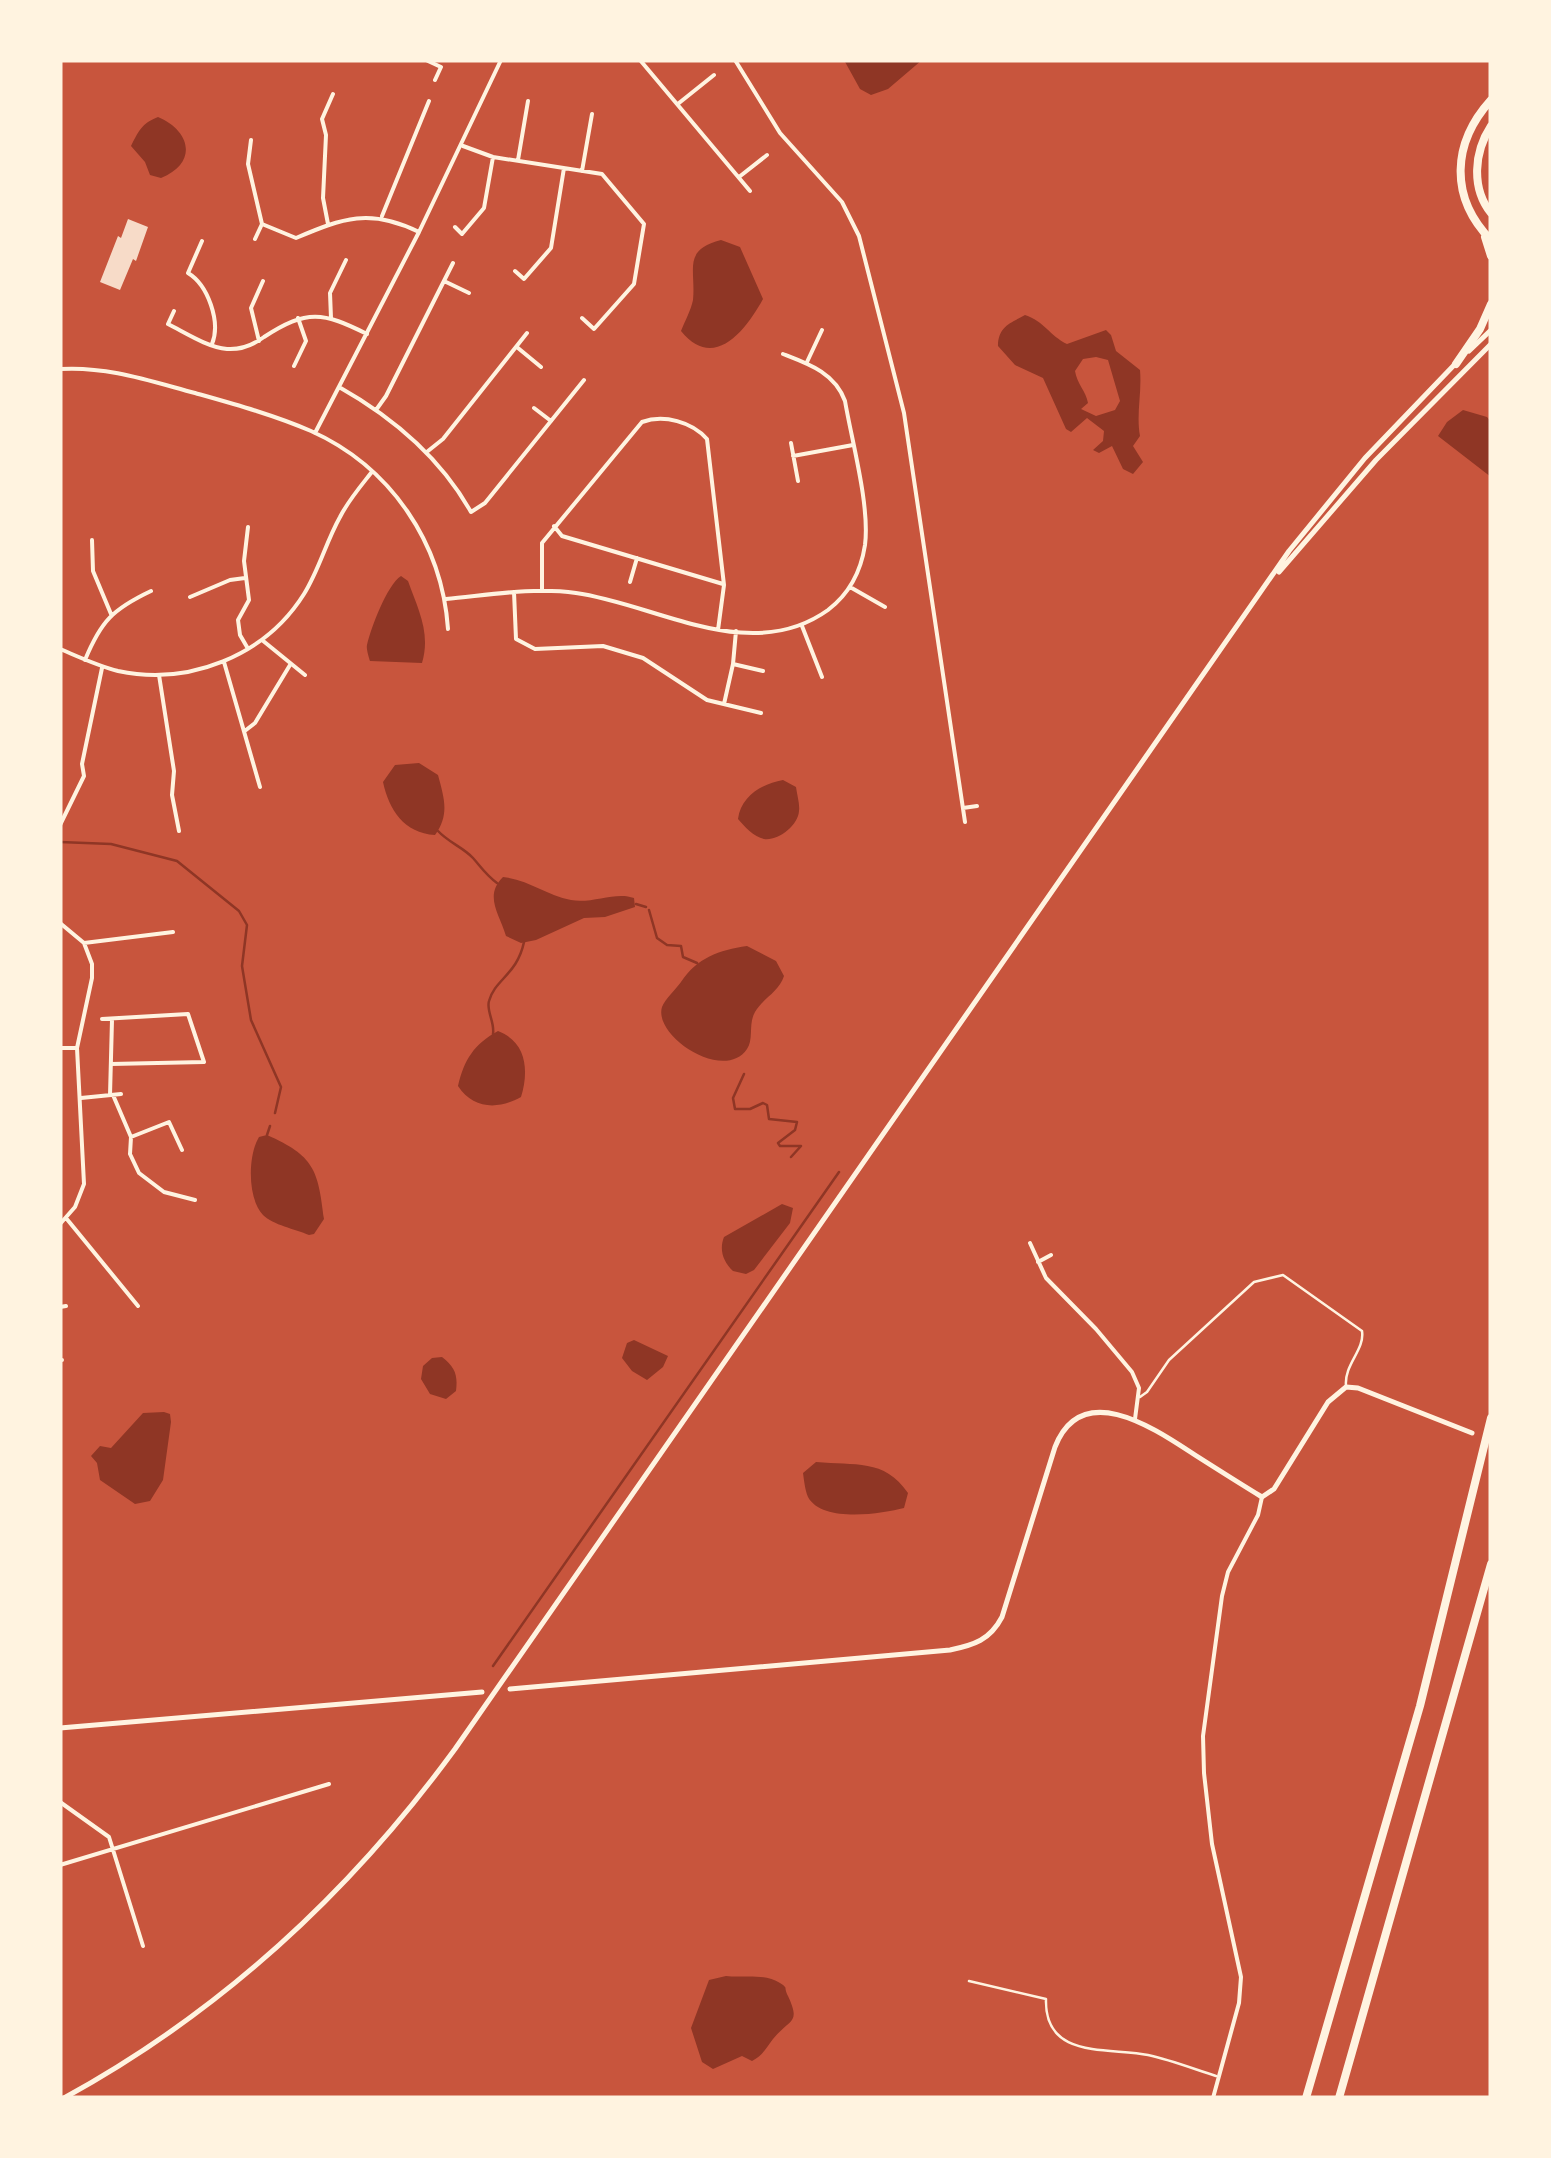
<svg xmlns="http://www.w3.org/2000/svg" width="1551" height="2158" viewBox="0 0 1551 2158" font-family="Poppins,sans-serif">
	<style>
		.water { fill: #8f3625; fill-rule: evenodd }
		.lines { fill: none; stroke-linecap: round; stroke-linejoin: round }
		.stream { stroke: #8f3625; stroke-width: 2.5 }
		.building { fill: #f7dbc8 }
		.service { stroke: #fff3e0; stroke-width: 2.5 }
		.minor { stroke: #fff3e0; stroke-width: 4 }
		.tertiary { stroke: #fff3e0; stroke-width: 5 }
		.motorway { stroke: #fff3e0; stroke-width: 8 }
	</style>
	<rect width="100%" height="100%" fill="#c8553d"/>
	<path class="water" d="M844 60H922L888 89 871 95 860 89Z
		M158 117C191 131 198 163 161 178L150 175 145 162 131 146C138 132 142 123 158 117Z
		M721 240 740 247 763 299C746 330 714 372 681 331 685 321 691 310 693 300 696 269 682 250 721 240Z
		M1025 315C1044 321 1050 336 1067 344L1106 330 1111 335 1116 351 1140 370C1142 394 1136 414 1140 436L1133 446 1143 462 1133 474 1123 469 1112 446 1099 453 1093 450 1103 441 1104 431 1087 418 1071 432 1066 429 1043 378 1015 365 998 346C998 327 1010 323 1025 315ZM1096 357 1108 360 1120 401 1115 410 1096 416 1081 409 1088 403C1086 391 1077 384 1075 371L1083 359Z
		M1463 410 1487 417 1491 422V477L1438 436 1447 422Z
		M401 576 408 581C418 609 431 633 422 663L370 661C369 658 366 648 367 645 371 628 387 585 401 576Z
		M419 763 438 775C444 798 450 814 435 835 404 833 389 810 383 782L395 765Z
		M783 780 796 787C797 795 800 804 799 811 798 826 778 841 764 839 754 837 744 826 738 819 741 796 762 784 783 780Z
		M503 877C529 880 546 895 571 900 592 904 616 891 634 898L635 907 605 917 584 918 536 940 521 943 506 936C499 913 484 896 503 877Z
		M747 946 776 961 784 976C779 992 763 998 755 1012 748 1024 754 1039 747 1049 724 1083 653 1036 662 1007 665 999 676 989 681 982 697 958 719 950 747 946Z
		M498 1031C527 1042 529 1071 521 1097 498 1110 473 1109 458 1086 464 1060 474 1044 498 1031Z
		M267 1135C314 1156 318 1169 324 1219L314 1234 309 1235C295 1229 273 1225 263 1215 247 1198 248 1155 259 1137Z
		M782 1204 793 1208 790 1223 754 1270 746 1274 733 1271C723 1261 719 1250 724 1237Z
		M634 1340 668 1356 663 1367 647 1380 632 1371 622 1358 627 1343Z
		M442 1357C455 1367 458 1375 456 1391L446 1399 430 1394 421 1379 423 1366 432 1358Z
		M164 1412 170 1414 171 1422 163 1480 150 1501 135 1504 100 1480 97 1463 91 1456 100 1446 111 1448 143 1413Z
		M816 1462C855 1466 884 1458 908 1493L904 1508C881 1514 822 1523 808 1497 805 1490 804 1480 803 1473Z
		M726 1976C742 1978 765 1973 780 1983 789 1989 783 1986 788 1996 801 2024 790 2018 773 2039 766 2048 763 2055 752 2061L742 2056 713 2069 702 2062 691 2028 709 1980Z"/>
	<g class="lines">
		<path class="stream" d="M438 831C448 842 464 848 473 858 481 867 486 875 497 883
			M60 842 111 844 177 861 239 911 247 925 242 966 251 1020 281 1087 275 1113
			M636 904 646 907
			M649 910 657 938 667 945 681 946 683 957 697 963
			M493 1034C495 1022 486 1011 489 1001 495 979 517 975 524 942
			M744 1074 733 1098 735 1109H750L763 1103 767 1105 769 1119 797 1122 795 1130 778 1143 780 1146H801L791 1157
			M267 1135 270 1126
			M493 1666 839 1172"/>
	</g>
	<path class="building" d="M128 219 148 227 136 261 133 259 120 290 100 282 118 236 121 238Z"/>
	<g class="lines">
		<path class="service" d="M1140 1397 1147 1392 1169 1360 1254 1282 1283 1275 1362 1331C1365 1350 1344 1364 1346 1386
			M969 1981 1046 1999C1044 2060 1109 2047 1148 2055 1171 2060 1194 2069 1216 2076"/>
		<path class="minor" d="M640 60 750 191
			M735 60 780 133 842 202 859 236 904 413 965 822
			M428 61 441 67 435 80
			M679 103 714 75
			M251 140 248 164 262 224 296 238C343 218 370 208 419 232
			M463 146 493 157 602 174 644 224 634 284 594 329 582 318
			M518 160 528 101
			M582 171 592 114
			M739 177 767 155
			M382 216 429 101
			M328 224 323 198 326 135 322 119 333 94
			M455 227 462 234 484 208 493 157
			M255 239 262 224
			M202 241 188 273C208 285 221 322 212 344
			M515 271 524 279 551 248 564 168
			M444 281 469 293
			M174 311 168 324C186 333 207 347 227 349 241 350 253 345 264 337 307 309 323 312 367 334
			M331 318 330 293 346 260
			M259 341 251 308 263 281
			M518 348 541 367
			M807 362 822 330
			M294 366 306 341 298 318
			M60 369C107 366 150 381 195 393 234 404 274 415 311 431 391 467 442 543 448 629
			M339 387C394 418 440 457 471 512L485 503 584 380
			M534 408 551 421
			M376 410 386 396 453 263
			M315 433 419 232 501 60
			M791 443 798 481
			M428 451 443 439 527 333
			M793 456 853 445
			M554 526 562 536 723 584
			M92 540 93 571 111 614
			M630 582 637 558
			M850 587 885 607
			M542 591V543L642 422C664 414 692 422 707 439L724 585 718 630
			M514 592 516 639 535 649 603 646 643 658 707 700 761 713
			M190 597 230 580 245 578
			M446 599C489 595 533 587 576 593 656 604 750 666 828 610 849 594 861 571 865 545 870 506 852 442 845 401 835 373 809 364 783 354
			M802 626 822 677
			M262 640 305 675
			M247 647 240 635 238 620 249 600 244 561 248 527
			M60 649C79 657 98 666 118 671 189 686 265 656 304 594 319 570 326 542 340 517 348 501 360 487 371 473
			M85 660C101 621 113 609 151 591
			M224 662 260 787
			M733 664 763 671
			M159 675 174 771 172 795 179 831
			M724 704 733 664 736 631
			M246 730 255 723 290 665
			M963 808 977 806
			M60 825 84 776 82 764 102 668
			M60 923 84 943 92 964V978L77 1048 84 1184 75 1207 60 1224
			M84 943 173 932
			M102 1019 188 1014 204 1062 111 1064
			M60 1048H77
			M110 1095 112 1020
			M113 1095 131 1137 130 1154 139 1173 164 1192 195 1200
			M81 1098 121 1094
			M131 1137 169 1122 182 1150
			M66 1218 138 1306
			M1030 1243 1046 1278 1096 1329 1132 1372 1139 1388 1135 1419
			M1038 1262 1051 1255
			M60 1307 66 1306
			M60 1360H62
			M60 1802 109 1837 143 1946
			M60 1865 329 1784
			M1213 2098 1239 2003 1241 1977 1212 1844 1204 1773 1203 1736 1222 1596 1228 1572 1258 1515 1262 1497"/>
		<path class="tertiary" d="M1469 351 1491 330
			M1279 572 1376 460 1491 344
			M510 1689 950 1650C974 1645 990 1640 1002 1617L1055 1447C1082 1378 1155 1429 1195 1455 1217 1469 1239 1483 1262 1497L1274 1489 1328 1402 1346 1387 1358 1388 1472 1433
			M60 1728 482 1692
			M64 2098C221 2012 349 1894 455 1749L1289 551 1365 458 1457 362"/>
		<path class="motorway" d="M1491 100C1452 143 1449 197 1491 240
			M1491 126C1474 152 1471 188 1491 213
			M1485 237 1491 256
			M1456 364 1480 329 1491 304
			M1306 2098 1420 1706 1491 1418
			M1339 2098 1491 1564"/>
	</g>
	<rect width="1551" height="2158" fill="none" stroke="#fff3e0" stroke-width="125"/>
</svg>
